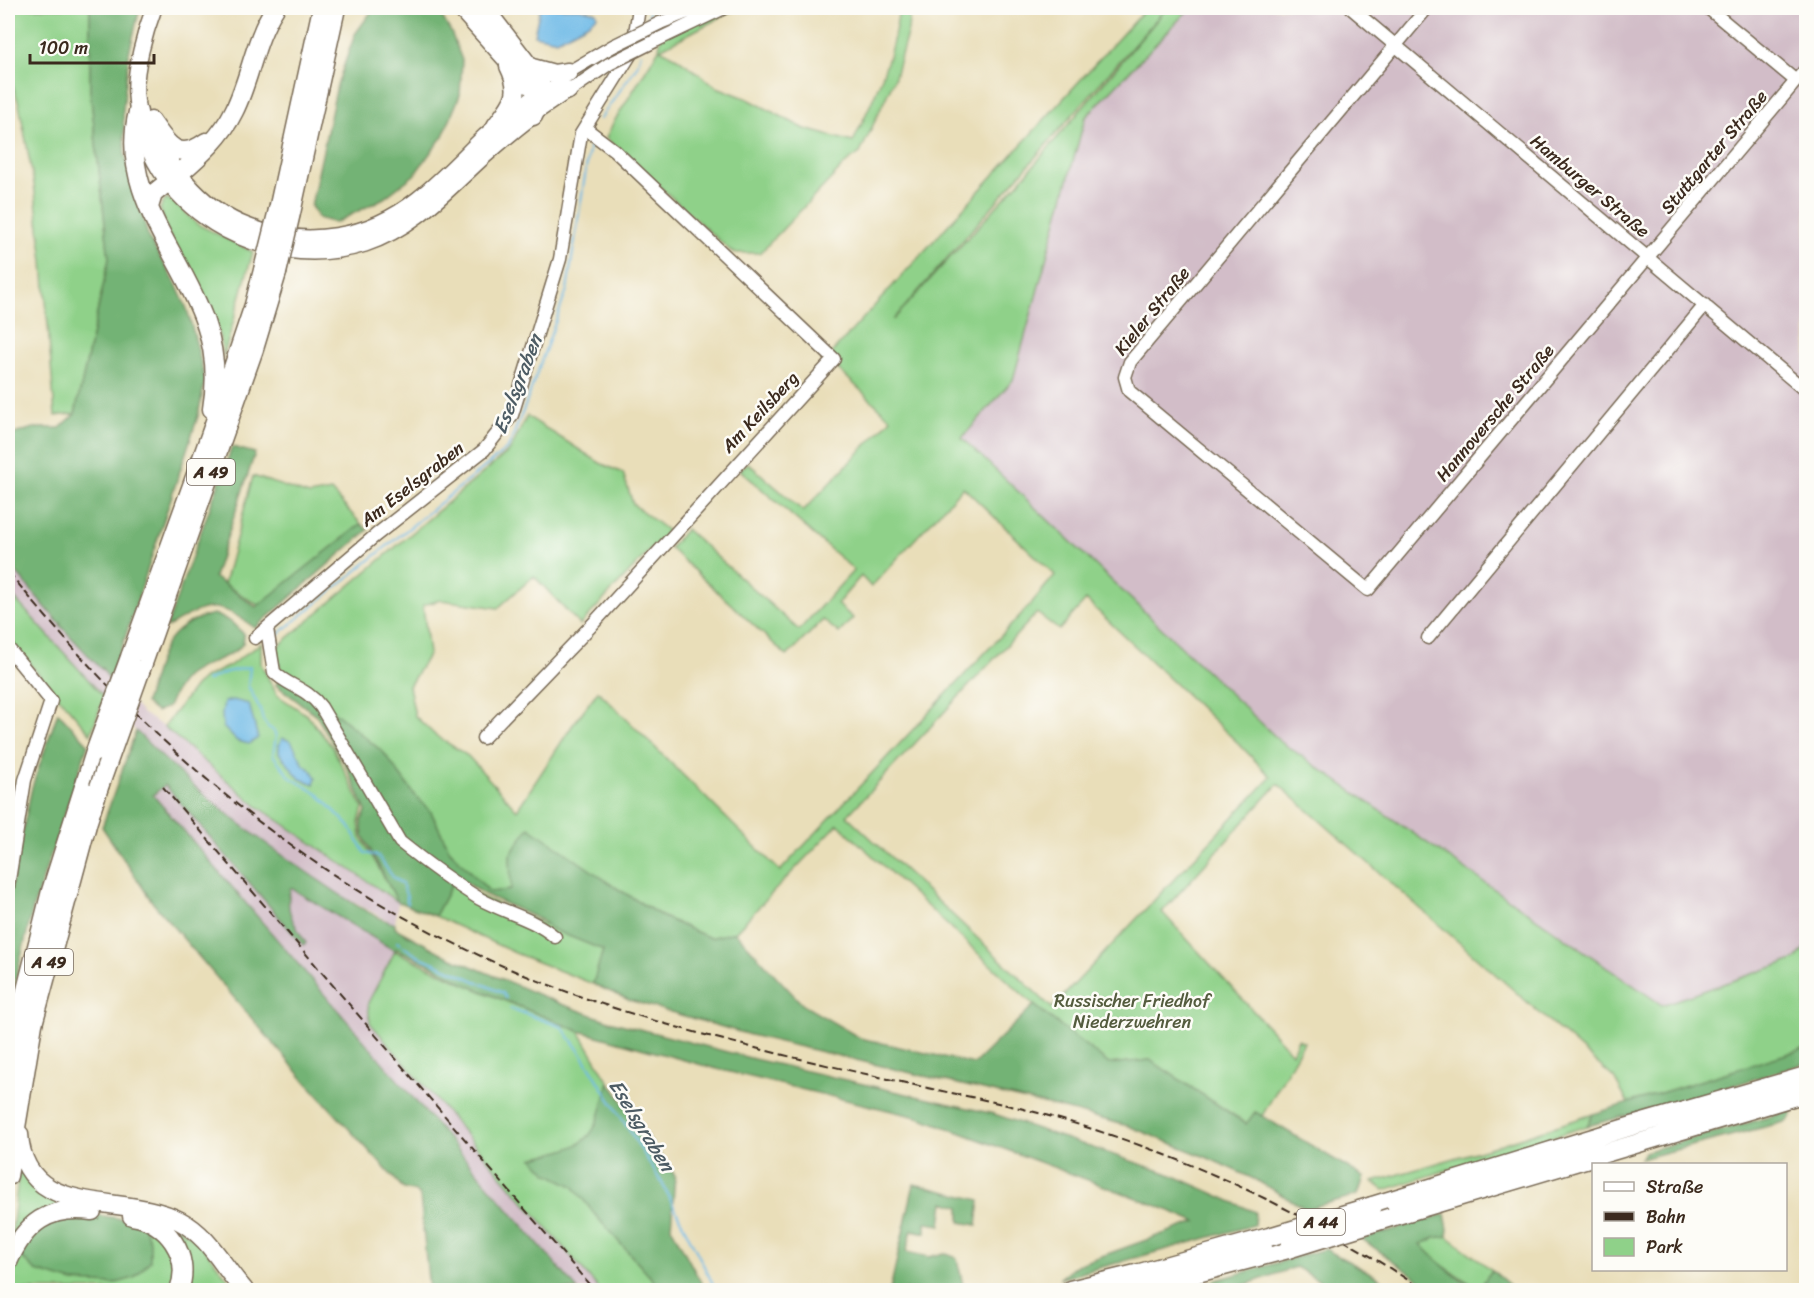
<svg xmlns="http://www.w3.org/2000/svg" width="1814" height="1298" viewBox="0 0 1814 1298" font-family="Sriracha,sans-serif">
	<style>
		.industrial { fill: #d2bdc8 }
		.green { fill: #8fd189; stroke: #657e54; stroke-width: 1.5; fill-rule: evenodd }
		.forest { fill: #73b375; stroke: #576e4a; stroke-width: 1.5 }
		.water { fill: #6ebae7; stroke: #547282; stroke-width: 1.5 }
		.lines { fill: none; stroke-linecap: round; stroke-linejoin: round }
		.stream { stroke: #6ebae7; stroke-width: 2 }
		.minor-casing { stroke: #786954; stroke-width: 15 }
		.major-casing { stroke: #786954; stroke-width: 18 }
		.highway-casing { stroke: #786954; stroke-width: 21 }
		.minor { stroke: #fff; stroke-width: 12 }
		.major { stroke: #fff; stroke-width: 15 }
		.highway { stroke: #fff; stroke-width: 18 }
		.rail { stroke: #3b2a1e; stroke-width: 2; stroke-dasharray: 9 4.5; stroke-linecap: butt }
		.minor-bridge-casing { stroke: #786954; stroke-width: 15; stroke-linecap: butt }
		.highway-bridge-casing { stroke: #786954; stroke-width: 21; stroke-linecap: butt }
		.minor-bridge { stroke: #fff; stroke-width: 12 }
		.highway-bridge { stroke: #fff; stroke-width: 18 }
		.labels { text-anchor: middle; stroke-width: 5; stroke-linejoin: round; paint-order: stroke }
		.shield { fill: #fdfcf7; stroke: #75695f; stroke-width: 1.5 }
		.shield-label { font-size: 16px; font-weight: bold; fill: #3b2a1e }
		.street-label { font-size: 18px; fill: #3b2a1e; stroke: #fdfcf7 }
		.park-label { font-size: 18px; fill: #545c3e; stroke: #fdfcf7 }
		.water-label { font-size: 20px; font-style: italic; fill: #4d5c64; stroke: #fdfcf7 }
	</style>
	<rect width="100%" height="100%" fill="#fdfcf7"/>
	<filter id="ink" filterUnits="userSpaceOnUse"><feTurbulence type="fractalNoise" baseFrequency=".0167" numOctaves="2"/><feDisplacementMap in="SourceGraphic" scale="12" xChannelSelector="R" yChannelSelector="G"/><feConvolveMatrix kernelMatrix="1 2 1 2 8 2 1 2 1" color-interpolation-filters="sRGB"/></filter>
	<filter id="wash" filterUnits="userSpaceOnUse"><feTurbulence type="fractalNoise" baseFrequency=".008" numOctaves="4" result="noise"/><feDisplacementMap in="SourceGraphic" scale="24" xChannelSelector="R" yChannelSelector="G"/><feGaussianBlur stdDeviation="1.35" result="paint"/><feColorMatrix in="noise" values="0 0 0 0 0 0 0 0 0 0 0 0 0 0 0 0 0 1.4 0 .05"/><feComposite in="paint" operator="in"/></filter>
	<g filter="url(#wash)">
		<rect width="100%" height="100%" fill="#e9deb9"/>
		<path class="industrial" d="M1190 8H1806V946L1796 959 1662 1005 1281 742 962 438 1013 380 1085 118Z
			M8 562 12 567 14 566 60 624 142 713 164 727 257 806 398 902 395 924 340 895 252 835 173 769 90 684 8 591Z
			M165 784 303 945 306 943 294 924 288 910 287 903 291 888 395 951 368 1003 370 1023 600 1290H578L153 794 158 792Z"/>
		<path class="green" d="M8 8H90V90L109 259 75 414 55 416 43 262 34 184 19 104 8 72Z
			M670 8H738L660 49 677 58 717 87 748 99 805 129 853 142C875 96 893 59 899 8H910L908 30 894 80 860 153 846 163 760 253H733L606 138 613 123 659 49 664 10Z
			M1146 8H1166L893 320 1028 172 1167 8H1190L1085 118 1013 380 962 438 1281 742 1662 1005 1796 959 1806 946V1048L1628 1103 1614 1078 1278 784 1162 912 1292 1053 1298 1039 1304 1042 1262 1116 1255 1112 1247 1124 1150 1060 1109 1064 1034 1005 838 824 735 932 710 938 663 917 615 887 510 855 512 890 490 892 450 851 431 812 414 794 384 753 328 707 282 673 275 649 510 450 527 416 600 463 623 473 633 504 668 531 580 625 534 576 498 608 441 600 423 605 429 654 409 686 415 716 435 735 468 756 517 810 572 726 598 691 780 871 1029 606 1055 575 963 487 871 587 861 576 837 604 853 618 839 633 823 620 787 656 670 548 686 529 799 630 854 570 740 470 748 463 803 511 891 419 837 368 825 360ZM1086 600 1238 743 1271 777 1052 1008 847 816 1037 613 1059 630Z
			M166 198 174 202 197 224 253 252 224 355 213 312 167 231 160 208Z
			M253 476 309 495 331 491 361 524 259 606 224 584Z
			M8 591 104 697 91 734 8 639Z
			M261 643V664L277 695 307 715 333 748 363 808 359 822 361 837 398 902 257 806 164 727 195 686 204 678 229 666Z
			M452 884 603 950 593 984 515 953 435 916Z
			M395 951 467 985 579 1031 609 1082C600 1115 601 1137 566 1150 555 1154 544 1155 533 1158L547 1173 573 1186 596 1216 662 1290H600L370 1023 368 1003Z
			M1593 1114 1587 1126 1384 1190 1373 1182 1492 1147Z
			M20 1161 65 1200 10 1249Z
			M159 1217 197 1239 237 1290H184Z
			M143 1226 165 1239 177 1269 172 1290H8L16 1254Z
			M1447 1236 1492 1270 1479 1289 1440 1264 1420 1244 1435 1238Z"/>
		<path class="forest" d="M90 8H140L129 53 123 110 125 155 149 239 175 282 187 309 197 346 205 380 198 416 122 647 109 679 102 668 101 669 60 625 61 623 58 622 15 571 16 569 14 567H12L8 562V436L33 428H60L75 414 109 259 90 90Z
			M374 8H437L451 32 462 60 460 95 443 136 414 175 384 198 335 223 318 218 311 206 337 85 355 34Z
			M232 447 255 453 214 577 256 607 361 524 368 530 255 628C214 598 207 604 166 628Z
			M214 614 231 622 244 634C244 637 244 640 243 643 236 657 198 664 185 678 177 686 172 697 168 707L156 712 145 703C161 658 160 626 214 614Z
			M282 673 307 686 328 707 384 753 414 794 431 812 450 851 490 892 511 890 510 855 529 827 615 887 663 917 710 938 735 932 803 1005 860 1038 974 1064 1034 1005 1109 1064 1150 1060 1246 1124 1255 1112 1262 1116 1364 1177 1358 1195 1306 1209 1256 1180 1208 1158 1128 1126 1060 1108 750 1035 629 1000 593 984 603 950 551 929 541 920 484 894 459 878 452 884 435 916 398 902 363 836 361 821 366 811 345 763 316 715 276 685Z
			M58 712 88 744 33 908 8 1010V902L32 787Z
			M136 731C188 785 246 831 308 873 336 892 364 913 395 924V928L447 956 561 1004 609 1021 754 1059 994 1114 1172 1175 1255 1212 1254 1225 1059 1279 1077 1265 1196 1222 1158 1206 921 1118 713 1068 579 1031 467 985 431 965 396 949 395 951 291 888C283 909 295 926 306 943L303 945 165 785 153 795 578 1290H429L420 1196 416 1192 404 1189 307 1083 153 903 102 827Z
			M1806 1048V1063L1686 1100 1587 1126 1593 1114Z
			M609 1082 675 1176 671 1227 705 1290H662L596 1216 573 1186 547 1173 533 1158C594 1144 593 1141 609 1082Z
			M1794 1110 1788 1121 1640 1159 1644 1152Z
			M914 1184 980 1200 977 1225 960 1222V1207L944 1202 941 1225 926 1223V1233L912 1230 906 1252 929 1257 944 1253 957 1258 964 1290H890Z
			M75 1212 124 1219 143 1226 150 1241V1261L134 1278 113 1284 73 1282 36 1271 21 1257C29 1222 45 1223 75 1212Z
			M1445 1214 1448 1229 1447 1236 1435 1238 1421 1244C1437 1261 1456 1280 1479 1288L1492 1270 1515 1290H1434L1362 1239Z
			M1325 1249 1374 1275 1396 1290H1336L1296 1267 1230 1290H1182Z"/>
		<path class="water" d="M540 8H579L596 12 597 16 587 24 557 40 534 35Z
			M233 700 249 704 258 738 249 744 237 741 223 727 222 714 224 702Z
			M282 738 291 741 304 765 312 771 316 778 314 784 300 779 279 753V745Z"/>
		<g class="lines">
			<path class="stream" d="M647 24 650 8
				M600 119 637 66 641 53
				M276 636 508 448 525 406 567 290 590 144
				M206 681 226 672 250 667 248 686 260 709 263 720 268 727 274 731 276 736 273 755 291 778 318 794 349 826 365 853 378 856 393 877 402 884 407 897V904
				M397 942 416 955 503 993 506 998
				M510 1008 562 1027 583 1056 662 1183 716 1290"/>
		</g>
	</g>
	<g filter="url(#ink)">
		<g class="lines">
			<defs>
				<path id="minor" d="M1351 8 1806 391
					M1427 8 1130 362 1125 377 1129 391 1368 590 1806 69
					M1708 8 1796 81
					M660 23 698 8
					M655 41 724 8
					M562 76 613 46
					M534 115 609 64
					M267 629 274 672C287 686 306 687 321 707L400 842C425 862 452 882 480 899 505 913 533 918 555 937
					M255 638 376 535 484 450 512 415 560 259 581 134 632 52 639 8
					M1428 638 1705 305
					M8 648 51 701 25 780 8 886
					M483 738 591 626 834 359 614 150 585 128"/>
				<path id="major" d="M154 8C145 32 134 70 136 96 143 207 262 276 365 244 413 228 445 192 481 159 498 144 515 129 533 116
					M156 135C173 173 207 211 247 226 306 249 369 238 418 199 442 180 463 157 485 136 503 120 522 106 542 91"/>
				<path id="highway" d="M461 8 530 85 548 92 568 90
					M484 8 538 78C544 92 540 102 533 116
					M532 68 554 74 568 72
					M138 112C118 192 181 253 205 322 215 350 217 380 212 409
					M151 121C167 144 177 163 206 142
					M496 126C513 103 523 94 509 66
					M180 173C201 155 222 136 234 111 251 77 254 40 275 8
					M149 207 153 194 168 182
					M278 210 322 8
					M291 213 336 8
					M130 657 211 433 254 305 263 270
					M141 669 254 349 277 273
					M8 1082 22 1006 51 891 95 752
					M19 1134C24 1222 124 1191 180 1221 209 1236 223 1267 244 1290
					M8 1176 33 1024 88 821 99 787
					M1372 1206 1632 1126 1806 1076
					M132 1216C167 1221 192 1256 179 1290
					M1391 1217 1806 1093
					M8 1262C25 1223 49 1205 92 1211
					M1070 1290 1140 1273 1269 1237
					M1133 1290 1288 1249"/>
			</defs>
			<use href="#minor" class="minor-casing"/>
			<use href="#major" class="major-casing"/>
			<use href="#highway" class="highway-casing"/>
			<use href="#minor" class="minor"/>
			<use href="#major" class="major"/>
			<use href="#highway" class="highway"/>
			<path class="rail" d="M8 571C171 774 355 922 605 1005 713 1041 826 1065 937 1090 976 1098 1016 1106 1056 1118 1185 1155 1311 1214 1423 1290
				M163 787 594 1290"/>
			<defs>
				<path id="minor-bridge" d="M613 46 660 23
					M609 64 655 41"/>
				<path id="highway-bridge" d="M263 270 278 210
					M277 273 291 213
					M95 752 130 657
					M99 787 141 669
					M1269 1237 1372 1206
					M1288 1249 1391 1217"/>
			</defs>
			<use href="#minor-bridge" class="minor-bridge-casing"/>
			<use href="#highway-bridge" class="highway-bridge-casing"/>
			<use href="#minor-bridge" class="minor-bridge"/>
			<use href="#highway-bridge" class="highway-bridge"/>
		</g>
	</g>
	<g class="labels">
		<g class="shield">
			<rect x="187" y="459" width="48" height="26" rx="4.5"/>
			<rect x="25" y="949" width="48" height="26" rx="4.5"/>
			<rect x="1297" y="1209" width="48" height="26" rx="4.5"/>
		</g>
		<g class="shield-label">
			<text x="211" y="478">A 49</text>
			<text x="49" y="968">A 49</text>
			<text x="1321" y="1228">A 44</text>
		</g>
		<g class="street-label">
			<text transform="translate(1714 152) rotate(-50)" y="6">Stuttgarter Straße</text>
			<text transform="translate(1590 186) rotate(40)" y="6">Hamburger Straße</text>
			<text transform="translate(1152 311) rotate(-51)" y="6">Kieler Straße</text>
			<text transform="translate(760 412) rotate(-47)" y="6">Am Keilsberg</text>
			<text transform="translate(1495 413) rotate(-50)" y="6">Hannoversche Straße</text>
			<text transform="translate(412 484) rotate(-38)" y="6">Am Eselsgraben</text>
		</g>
		<g class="park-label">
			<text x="1132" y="1007">Russischer Friedhof<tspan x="1132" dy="21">Niederzwehren</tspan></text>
		</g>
		<g class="water-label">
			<text transform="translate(517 384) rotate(-69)" y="7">Eselsgraben</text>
			<text transform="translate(642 1125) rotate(58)" y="7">Eselsgraben</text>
		</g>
	</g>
	<rect width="1814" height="1298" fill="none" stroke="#fdfcf7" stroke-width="30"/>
	<rect x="1592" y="1163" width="195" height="108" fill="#fdfcf7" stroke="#afa8a0" stroke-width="1.5"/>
	<rect x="1604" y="1182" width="30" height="9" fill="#ffffff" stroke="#afa8a0" stroke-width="1.5"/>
	<text x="1646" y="1193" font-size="18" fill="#3b2a1e">Straße</text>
	<rect x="1604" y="1212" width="30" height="9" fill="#3b2a1e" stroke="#afa8a0" stroke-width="1.5"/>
	<text x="1646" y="1223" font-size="18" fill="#3b2a1e">Bahn</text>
	<rect x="1604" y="1238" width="30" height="18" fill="#8fd189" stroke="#afa8a0" stroke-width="1.5"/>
	<text x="1646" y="1253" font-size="18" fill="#3b2a1e">Park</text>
	<path d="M30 54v9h124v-9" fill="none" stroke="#3b2a1e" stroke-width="3"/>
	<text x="39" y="54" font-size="18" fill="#3b2a1e" stroke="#fdfcf7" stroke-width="4.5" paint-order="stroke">100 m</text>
</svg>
